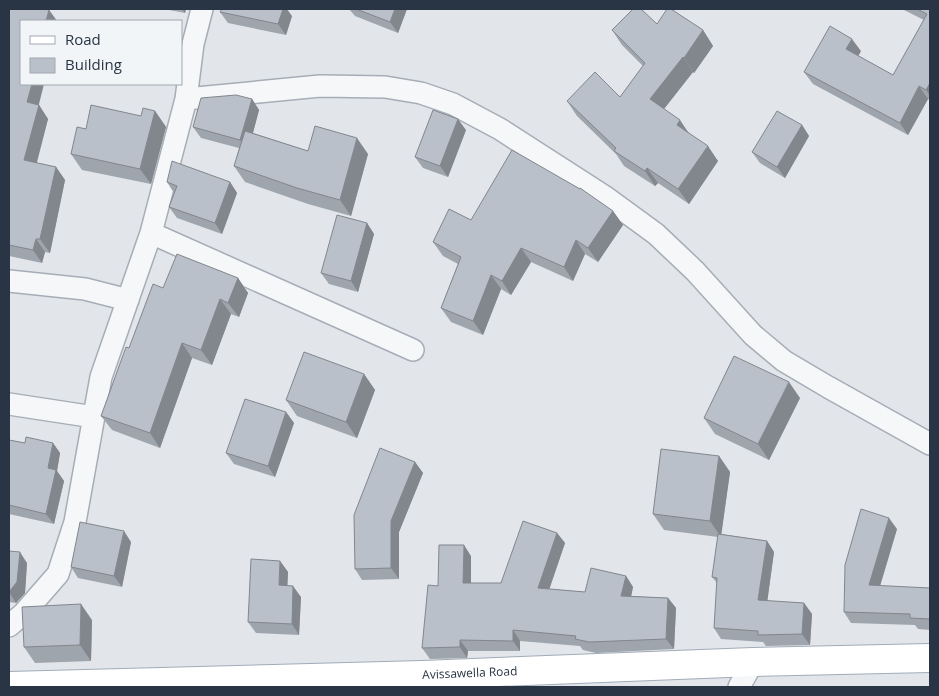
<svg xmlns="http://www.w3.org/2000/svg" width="939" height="696" viewBox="0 0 939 696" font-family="'Open Sans',sans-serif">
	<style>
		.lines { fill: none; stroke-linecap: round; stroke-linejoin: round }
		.street-casing { stroke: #a7adb6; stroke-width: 24 }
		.primary-casing { stroke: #a1acb8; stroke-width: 30 }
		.street { stroke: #f5f7f9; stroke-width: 21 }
		.primary { stroke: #fff; stroke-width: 28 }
		.wall { fill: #9fa5ad }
		.shaded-wall { fill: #82868d }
		.building { fill: #b9c0c9; stroke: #82868d }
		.labels { text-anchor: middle; stroke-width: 4.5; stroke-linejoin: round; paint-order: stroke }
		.street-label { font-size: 12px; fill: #293544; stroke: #f2f5f8 }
	</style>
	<rect width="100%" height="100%" fill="#e2e6eb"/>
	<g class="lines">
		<defs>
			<path id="street" d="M186 99 320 86 385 87 421 93 453 104 500 129 604 196 656 234 695 271 753 335 784 361 828 387 930 444
				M151 233 413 350
				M9 281 85 289 128 300
				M9 404 94 417
				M9 626 24 613 58 574 75 522 101 377 151 233 186 99 193 44 202 9
				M739 687 753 662"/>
			<g id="primary">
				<path id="s1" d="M9 686 422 675 753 662 930 658"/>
			</g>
		</defs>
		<use href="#street" class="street-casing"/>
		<use href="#primary" class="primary-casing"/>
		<use href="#street" class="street"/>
		<use href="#primary" class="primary"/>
	</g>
	<path class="wall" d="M9 9 49 10 57 21H21L39 105 48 119 36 163 56 167 65 180 50 253 45 252 42 263 9 256Z
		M164 9H186L185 13Z
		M349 9H407L398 33 355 16Z
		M902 9H930V100L928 99 908 135 813 84 804 72 861 51 858 56 893 75 924 20Z
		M220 12 292 16 286 35 228 23Z
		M657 24 703 30 713 46 694 73 693 72 664 109 718 161 689 204 658 183 655 186 624 166 616 154 577 116 567 101 620 97 643 66 622 45 612 30Z
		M252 99 259 110 253 133 308 151 368 154 351 216 308 204 245 182 234 166 239 148 201 138 193 127Z
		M155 111 166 127 151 184 82 170 71 154 86 129 141 116Z
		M802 125 809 136 785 178 760 163 752 152Z
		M466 130 448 177 423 168 415 157Z
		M167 182H230L237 193 222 234 177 218 169 207 174 193Z
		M613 211 623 225 598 262 585 254 573 281 531 262 511 295 501 289 483 335 451 322 441 308 458 264 443 256 433 242 471 220Z
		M367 223 374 234 358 292 329 284 321 273Z
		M238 278 248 293 239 317 231 314 212 365 192 358 160 448 112 430 101 416 129 348Z
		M364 374 375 390 357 438 297 416 286 400Z
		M800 398 769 460 715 434 704 418Z
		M286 412 294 423 275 477 234 464 226 453Z
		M9 440 25 443H53L60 453 57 471 64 481 54 524 9 514Z
		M719 456 730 472 721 534 767 541 774 552 767 601 804 603 812 614 810 645 766 646 763 642 721 639 714 628 717 583 712 577 718 537 664 530 653 514Z
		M415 462 423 473 399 532V579L362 580 355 569Z
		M897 529 880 586 930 588V630L918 629 915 625 851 623 844 612Z
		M557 533 565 543 549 589 585 592 626 576 633 587 631 596 668 598 676 608 674 649 596 653 583 650 580 646 520 641V651H468L467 658 430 659 422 648 438 586 471 556V583H501Z
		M131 542 122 587 78 578 71 567Z
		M9 551 27 563 25 593 16 603 9 602Z
		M280 561 288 572 287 586 301 597 299 635 256 633 248 622Z
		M92 620 91 661 35 663 24 647Z"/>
	<path class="shaded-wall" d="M182 9H186L185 13Z
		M283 9H287L292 16 286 35 278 24Z
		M395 9H407L398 33 390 22Z
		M49 10 57 21H46Z
		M703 30 713 46 694 73 684 58Z
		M852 39 861 51 855 62 846 49Z
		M683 57 693 72 660 114 650 99Z
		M930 83V96L926 90Z
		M32 84H44L37 112 39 105 48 119 34 174 24 160 27 102Z
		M919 86 928 99 908 135 900 123Z
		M252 99 259 110 248 151 240 140Z
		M155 111 166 127 151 184 140 169Z
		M458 119 466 130 448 177 440 166Z
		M680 120 690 135 677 125Z
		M802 125 809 136 785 178 777 167Z
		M357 138 368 154 351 216 340 200Z
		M708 146 718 161 689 204 678 189Z
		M56 167 65 180 50 253 40 239Z
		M647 168 658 183 655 186 645 171Z
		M230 182 237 193 222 234 215 223Z
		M613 211 623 225 598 262 588 248Z
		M367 223 374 234 358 292 351 281Z
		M36 239 45 252 42 263 33 250Z
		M576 240 585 254 573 281 564 267Z
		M521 248 531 262 511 295 502 281Z
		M491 275 501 289 483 335 473 321Z
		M238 278 248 293 239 317 228 303Z
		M220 299 231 314 212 365 201 350Z
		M182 343 192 358 160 448 150 433Z
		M364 374 375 390 357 438 346 422Z
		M789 382 800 398 769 460 758 444Z
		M286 412 294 423 275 477 268 466Z
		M53 443 60 453 57 471 64 481 54 524 46 514 48 468Z
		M719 456 730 472 721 537 710 521Z
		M415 462 423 473 399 532V579L391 568V521Z
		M889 518 897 529 877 596 869 585Z
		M124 531 131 542 122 587 114 576Z
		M557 533 565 543 546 599 538 588Z
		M767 541 774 552 766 611 758 600Z
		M464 545 471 556V594L463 583Z
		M20 552 27 563 25 593 16 603 9 592Z
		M280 561 288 572 287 596 279 585Z
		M626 576 633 587 629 607 621 596Z
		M293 586 301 597 299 635 292 624Z
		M668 598 676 608 674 649 666 639Z
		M804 603 812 614 810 645 802 634Z
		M81 604 92 620 91 661 80 645Z
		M513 630 520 641V651L513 641Z
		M460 640 468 651 467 658 460 647Z"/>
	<path class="building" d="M9 9H44L49 10 46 21H21V84H32L27 102 39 105 24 160 56 167 40 239H36L33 250 9 245Z
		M222 9H283L278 24 220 12Z
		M356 9H395L390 22Z
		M633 9H641L657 24 667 9H671L703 30 684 58 683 57 650 99 680 120 677 125 708 146 678 189 647 168 645 171 614 151 616 148 567 101 595 72 620 97 645 63 612 30Z
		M917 9H930V83L926 90 919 86 900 123 804 72 830 26 852 39 846 49 893 75 927 14Z
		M236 95 252 99 240 140 193 127 201 98Z
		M91 105 141 116 143 108 155 111 140 169 71 154 77 127 86 129Z
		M433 110 458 119 440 166 415 157Z
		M777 111 802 125 777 167 752 152Z
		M315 126 357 138 340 200 297 188 234 166 245 131 308 151Z
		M512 150 580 189V188L613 211 588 248 576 240 564 267 521 248 502 281 491 275 473 321 441 308 461 257 433 242 449 209 471 220Z
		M172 161 230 182 215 223 169 207 177 186 167 182Z
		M337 215 367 223 351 281 321 273Z
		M177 254 238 278 228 303 220 299 201 350 182 343 150 433 101 416 126 347 129 348 153 284 163 288Z
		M304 352 364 374 346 422 286 400Z
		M734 356 789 382 758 444 704 418Z
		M245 399 286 412 268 466 226 453Z
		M26 437 53 443 48 468 56 470 46 514 9 505V440L25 443Z
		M380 448 415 462 391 521V568L355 569 354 515Z
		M661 449 719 456 710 521 653 514Z
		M861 509 889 518 869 585 930 588V619L910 618V614L844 612 845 565Z
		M523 521 557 533 538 588 585 592 591 568 626 576 621 596 668 598 666 639 589 642 575 639 576 636 513 630V641L460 640V647L422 648 428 585 438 586 439 545H464L463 583H501Z
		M80 522 124 531 114 576 71 567Z
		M718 534 767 541 758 600 804 603 802 634 758 635V631L714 628 717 578 712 577Z
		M9 551 20 552 17 582 9 592Z
		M251 559 280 561 279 585 293 586 292 624 248 622Z
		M81 604 80 645 24 647 22 607Z"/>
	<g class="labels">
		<g class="street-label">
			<text dy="4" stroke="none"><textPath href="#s1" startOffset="461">Avissawella Road</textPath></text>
		</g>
	</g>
	<rect width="939" height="696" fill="none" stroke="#293544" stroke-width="20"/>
	<rect x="20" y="20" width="162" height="65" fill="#f2f5f8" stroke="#a2a8b0"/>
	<rect x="30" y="36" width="25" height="8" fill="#ffffff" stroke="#a2a8b0"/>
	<text x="65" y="45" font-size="15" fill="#293544">Road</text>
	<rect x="30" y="58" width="25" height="15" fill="#b9c0c9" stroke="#a2a8b0"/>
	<text x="65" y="70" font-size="15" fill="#293544">Building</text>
</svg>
